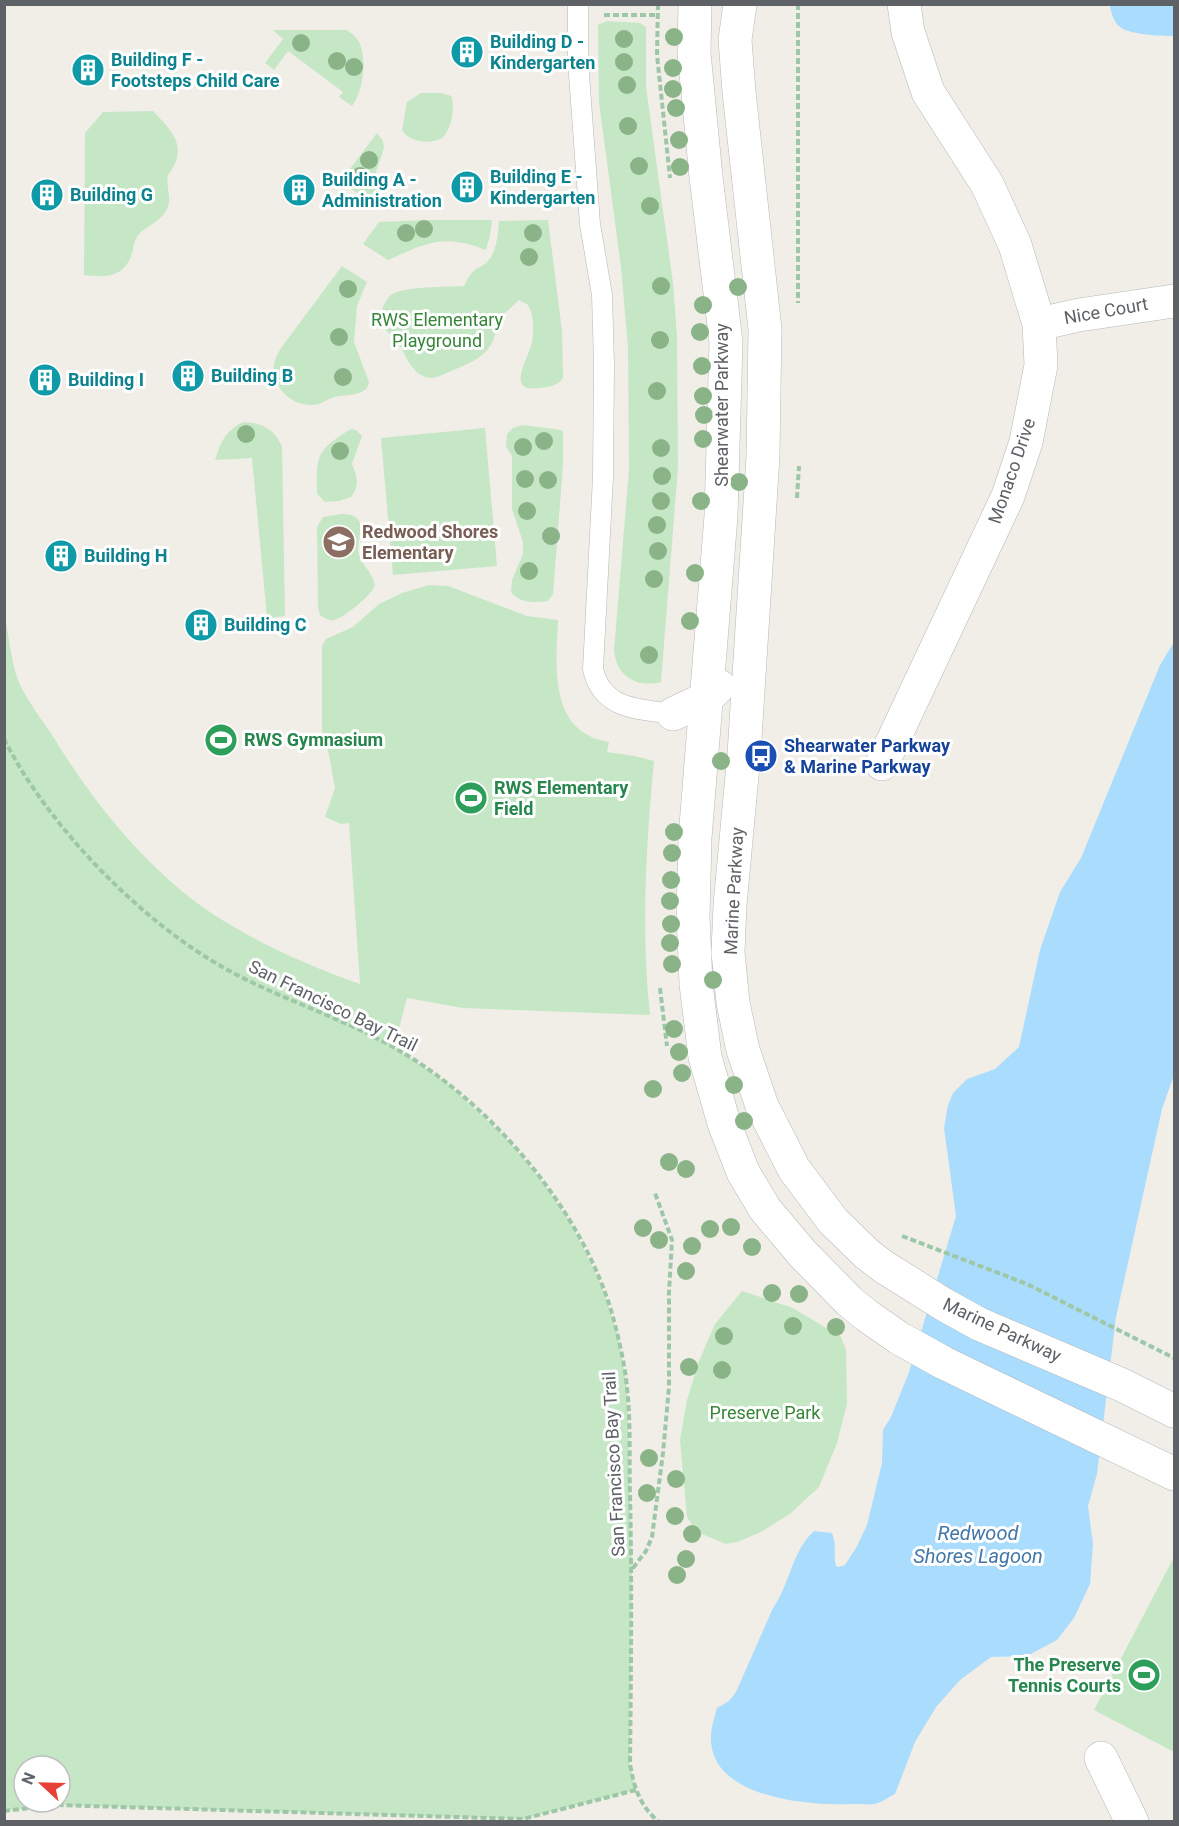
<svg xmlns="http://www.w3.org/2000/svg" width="1179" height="1826" viewBox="0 0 1179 1826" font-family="Roboto,sans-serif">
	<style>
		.green { fill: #c6e7c5; fill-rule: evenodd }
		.water { fill: #aadcfd }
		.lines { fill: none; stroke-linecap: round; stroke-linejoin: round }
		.service-casing { stroke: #b4b7bb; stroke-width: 21 }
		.minor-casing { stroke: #b4b7bb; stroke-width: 34 }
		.secondary-casing { stroke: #b5b9be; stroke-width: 34 }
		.path { stroke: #9ec7a8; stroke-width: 4; stroke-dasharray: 6 3; stroke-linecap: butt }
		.service { stroke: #fff; stroke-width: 20 }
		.minor { stroke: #fff; stroke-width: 33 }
		.secondary { stroke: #fff; stroke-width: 33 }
		.tree { fill: #8ab487 }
		.labels { text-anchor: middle; stroke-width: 6; stroke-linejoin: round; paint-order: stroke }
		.culture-label { font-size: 18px; font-weight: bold; fill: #0d838f; stroke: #fff; text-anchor: start }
		.street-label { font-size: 18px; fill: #5e6267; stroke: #fff }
		.park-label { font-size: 18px; fill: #378539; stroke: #fff }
		.education-label { font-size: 18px; font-weight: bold; fill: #785e54; stroke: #fff; text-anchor: start }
		.leisure-label { font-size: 18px; font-weight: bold; fill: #27864d; stroke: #fff; text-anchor: start }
		.transit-label { font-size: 18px; font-weight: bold; fill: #164399; stroke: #fff; text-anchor: start }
		.water-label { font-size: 20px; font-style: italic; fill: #4277a7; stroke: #fff }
	</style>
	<rect width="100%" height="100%" fill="#f0eee7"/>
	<path class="green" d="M607 21 640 23 646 27V87L673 283 677 337 678 467 661 682C637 688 617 677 614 651L629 469 628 347 621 267 599 102 598 25Z
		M273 30H347C352 34 358 38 360 44 367 61 363 92 352 106L339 97 343 92 288 51 274 70 265 63 283 39Z
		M421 93H442L451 96C456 106 451 134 440 139 429 145 408 141 402 130L407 102Z
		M153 111C173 132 189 147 168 175 166 184 170 194 169 203 165 220 151 223 140 233 135 238 134 244 133 250 126 277 108 278 84 275L85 133 103 112Z
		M377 133 383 141 384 148 376 172 378 194 373 205 341 181Z
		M426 220H492L490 235 486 250C443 233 426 243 388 260L363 244 379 222Z
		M548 220 562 331 563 378C556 387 548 387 538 388 504 393 530 356 532 342 534 330 534 315 528 305L519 300 505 313 496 317C498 352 479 359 451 371 442 375 434 380 425 377 420 375 416 372 414 369 407 362 405 353 399 345 394 337 383 330 381 319 380 312 385 300 391 295 402 286 448 287 464 286 467 280 470 274 475 270 478 267 484 266 487 262 497 252 498 234 499 221Z
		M342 266 367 282 357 306 354 342 369 382C367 397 346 394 334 397 326 400 320 405 312 405 293 406 274 389 274 370 273 362 277 355 281 348Z
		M243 422C262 423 275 429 282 447L285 616 267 618 252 458 215 460C221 442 225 431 243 422Z
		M522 425 562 430 563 435V465L553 594 548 601C534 603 519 603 511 592L512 580 523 554V542L512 509V456L506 447 507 434 513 428Z
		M485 428 497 566 393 575 381 438Z
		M351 429 356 430 362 436 352 464C357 477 360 485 351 497L339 501 325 502 317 494C316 454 317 450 351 429Z
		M341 514C374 514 354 540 359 555 363 566 373 574 375 585 373 594 344 618 334 620 329 621 324 618 320 615L318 607 317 527 323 517Z
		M429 585 448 586 527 616 558 620C556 665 548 732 609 742L607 752 635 756 654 761C646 845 641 931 650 1015L463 1008 407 998 394 1047 447 1083 508 1140 543 1182 570 1222 602 1286 618 1335 627 1389 632 1569 630 1764 636 1790 523 1819 55 1805 5 1811V617C9 637 11 661 18 680 25 698 43 721 54 738 93 802 143 864 204 908 248 939 309 966 360 984L349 823 341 824 325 817 335 788 329 755 322 731V646L326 639 353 627 379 604 402 593ZM24 1766H60V1802H24Z
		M742 1291 793 1308 841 1337 846 1350 847 1404 837 1443 819 1487 791 1513 761 1532 737 1542 726 1544 697 1532 687 1517 680 1440 687 1400 699 1361 715 1324Z
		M1174 1557V1752L1094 1710Z"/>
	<path class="water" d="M1110 5H1174V36C1162 36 1127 35 1119 26 1113 21 1111 12 1110 5Z
		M1174 642V1075L1162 1109 1116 1317 1097 1474 1088 1506 1093 1544 1090 1584 1074 1618 1057 1640 1027 1656 991 1657 960 1680 936 1707 915 1742 895 1794C889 1797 882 1802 875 1804 868 1805 859 1804 852 1804 811 1806 723 1799 712 1749 709 1734 713 1722 717 1708L729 1701 736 1692 773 1608C790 1584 792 1551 814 1531L832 1533C837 1546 833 1554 836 1566L839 1567 845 1565 856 1548 867 1525 882 1463 883 1430 891 1417 909 1372 956 1216 944 1128 948 1105 953 1093 967 1079 995 1069 1019 1047 1040 950 1060 892 1081 858 1160 665Z"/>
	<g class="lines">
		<defs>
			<path id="service" d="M578 4V61L590 224 602 295 604 364 603 477 593 669C602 710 639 709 673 714"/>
			<path id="minor" d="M1039 324 1079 315 1174 301
				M882 764 1008 496 1026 442 1041 365 1039 324 1015 245 987 184 928 92 908 32 904 4
				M1101 1758 1132 1822"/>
			<path id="secondary" d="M695 4 694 53 706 177 726 342 721 516 695 838 693 916 696 984 705 1057 724 1123 743 1172 765 1209 802 1253 849 1301 866 1315 899 1338 944 1363 1174 1474
				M740 4 735 40 739 92 765 329 763 456 744 754 730 905 728 952 733 1003 743 1050 762 1106 794 1169 833 1221 867 1254 884 1267 943 1304 979 1324 1122 1385 1174 1411
				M673 714 707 698 719 686"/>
		</defs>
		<use href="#service" class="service-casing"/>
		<use href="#minor" class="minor-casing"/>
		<use href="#secondary" class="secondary-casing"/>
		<path class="path" d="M658 4 657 55 670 178
			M798 4V303
			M604 15H657
			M797 498 799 466
			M4 739C48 826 141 922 226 969 280 999 340 1017 393 1047 490 1101 583 1210 613 1317 619 1340 625 1365 627 1388 631 1423 629 1459 630 1494 632 1584 631 1674 630 1764 634 1788 640 1806 659 1822
			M660 988 667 1046
			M902 1236 1027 1284 1174 1358
			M633 1568 646 1551 652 1537 663 1453 669 1387V1292L672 1240 655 1193
			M4 1811 55 1805 523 1819 636 1790"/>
		<use href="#service" class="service"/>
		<use href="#minor" class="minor"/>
		<use href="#secondary" class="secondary"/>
	</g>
	<g class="tree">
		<circle cx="674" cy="37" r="9"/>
		<circle cx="624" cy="39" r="9"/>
		<circle cx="301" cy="43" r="9"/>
		<circle cx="337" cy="61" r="9"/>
		<circle cx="624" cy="62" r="9"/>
		<circle cx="354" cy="67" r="9"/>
		<circle cx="673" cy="68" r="9"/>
		<circle cx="627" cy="85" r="9"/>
		<circle cx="673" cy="89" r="9"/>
		<circle cx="676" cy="108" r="9"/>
		<circle cx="628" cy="126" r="9"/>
		<circle cx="679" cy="140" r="9"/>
		<circle cx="369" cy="160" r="9"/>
		<circle cx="639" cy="166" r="9"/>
		<circle cx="680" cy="167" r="9"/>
		<circle cx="360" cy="176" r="9"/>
		<circle cx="650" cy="206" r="9"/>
		<circle cx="424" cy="229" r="9"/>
		<circle cx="406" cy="233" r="9"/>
		<circle cx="533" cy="233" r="9"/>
		<circle cx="529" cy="257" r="9"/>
		<circle cx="661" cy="286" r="9"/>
		<circle cx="738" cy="287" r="9"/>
		<circle cx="348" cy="289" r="9"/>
		<circle cx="703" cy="305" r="9"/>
		<circle cx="700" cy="332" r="9"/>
		<circle cx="339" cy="337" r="9"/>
		<circle cx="660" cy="340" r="9"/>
		<circle cx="702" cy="366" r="9"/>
		<circle cx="343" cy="377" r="9"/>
		<circle cx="657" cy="391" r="9"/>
		<circle cx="703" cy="396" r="9"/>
		<circle cx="704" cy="415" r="9"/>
		<circle cx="246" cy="434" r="9"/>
		<circle cx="703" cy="439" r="9"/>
		<circle cx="544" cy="441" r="9"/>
		<circle cx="523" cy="447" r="9"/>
		<circle cx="661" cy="448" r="9"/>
		<circle cx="340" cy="451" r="9"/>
		<circle cx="662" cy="476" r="9"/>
		<circle cx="525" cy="479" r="9"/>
		<circle cx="548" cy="480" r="9"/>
		<circle cx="739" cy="482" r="9"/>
		<circle cx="661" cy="501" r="9"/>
		<circle cx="701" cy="501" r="9"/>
		<circle cx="527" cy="511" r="9"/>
		<circle cx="657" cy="525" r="9"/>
		<circle cx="551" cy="536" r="9"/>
		<circle cx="658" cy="551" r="9"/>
		<circle cx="529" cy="571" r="9"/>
		<circle cx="695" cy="573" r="9"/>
		<circle cx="654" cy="579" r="9"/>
		<circle cx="690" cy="621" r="9"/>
		<circle cx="649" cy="655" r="9"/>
		<circle cx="721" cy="761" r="9"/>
		<circle cx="674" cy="832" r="9"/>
		<circle cx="672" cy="853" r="9"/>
		<circle cx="671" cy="880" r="9"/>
		<circle cx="670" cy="901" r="9"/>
		<circle cx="671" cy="924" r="9"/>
		<circle cx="670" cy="943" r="9"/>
		<circle cx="672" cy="964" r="9"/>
		<circle cx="713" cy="980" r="9"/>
		<circle cx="674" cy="1029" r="9"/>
		<circle cx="679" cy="1052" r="9"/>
		<circle cx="682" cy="1073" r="9"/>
		<circle cx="734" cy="1085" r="9"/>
		<circle cx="653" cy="1089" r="9"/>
		<circle cx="744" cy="1121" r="9"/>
		<circle cx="669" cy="1162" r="9"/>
		<circle cx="686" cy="1169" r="9"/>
		<circle cx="731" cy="1227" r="9"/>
		<circle cx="643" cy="1228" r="9"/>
		<circle cx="710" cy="1229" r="9"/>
		<circle cx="659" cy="1240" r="9"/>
		<circle cx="692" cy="1246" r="9"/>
		<circle cx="752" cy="1247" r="9"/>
		<circle cx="686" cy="1271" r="9"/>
		<circle cx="772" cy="1293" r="9"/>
		<circle cx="799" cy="1294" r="9"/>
		<circle cx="793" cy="1326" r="9"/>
		<circle cx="836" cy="1327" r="9"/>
		<circle cx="724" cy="1336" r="9"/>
		<circle cx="689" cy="1367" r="9"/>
		<circle cx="722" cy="1370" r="9"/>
		<circle cx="649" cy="1458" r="9"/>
		<circle cx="676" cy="1479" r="9"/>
		<circle cx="647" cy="1493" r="9"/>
		<circle cx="675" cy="1516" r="9"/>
		<circle cx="692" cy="1534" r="9"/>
		<circle cx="686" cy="1559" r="9"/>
		<circle cx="677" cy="1575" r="9"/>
	</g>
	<defs>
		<symbol id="building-disc" viewBox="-11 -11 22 22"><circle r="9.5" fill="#0f9aa8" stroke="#fff"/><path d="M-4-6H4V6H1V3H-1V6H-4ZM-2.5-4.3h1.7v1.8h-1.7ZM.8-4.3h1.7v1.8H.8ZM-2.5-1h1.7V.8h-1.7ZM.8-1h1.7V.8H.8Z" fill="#fff"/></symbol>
		<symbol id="school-disc" viewBox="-11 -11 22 22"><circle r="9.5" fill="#8d6e63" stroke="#fff"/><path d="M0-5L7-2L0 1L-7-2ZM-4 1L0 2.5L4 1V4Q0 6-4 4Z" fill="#fff"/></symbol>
		<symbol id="stadium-disc" viewBox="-11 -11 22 22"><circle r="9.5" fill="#2e9e5b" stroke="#fff"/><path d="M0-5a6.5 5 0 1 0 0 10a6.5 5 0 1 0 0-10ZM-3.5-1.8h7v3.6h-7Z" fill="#fff"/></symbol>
		<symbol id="bus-disc" viewBox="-11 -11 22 22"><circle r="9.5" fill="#1a4fb4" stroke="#fff"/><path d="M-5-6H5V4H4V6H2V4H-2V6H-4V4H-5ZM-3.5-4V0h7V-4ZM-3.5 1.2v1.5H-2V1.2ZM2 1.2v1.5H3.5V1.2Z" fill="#fff"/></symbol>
	</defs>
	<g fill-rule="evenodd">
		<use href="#building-disc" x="448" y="33" width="38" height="38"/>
		<use href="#building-disc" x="69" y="51" width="38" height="38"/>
		<use href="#building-disc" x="448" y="168" width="38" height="38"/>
		<use href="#building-disc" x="280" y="171" width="38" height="38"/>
		<use href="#building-disc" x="28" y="176" width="38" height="38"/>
		<use href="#building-disc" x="169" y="357" width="38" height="38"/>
		<use href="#building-disc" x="26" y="361" width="38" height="38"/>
		<use href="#school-disc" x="320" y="523" width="38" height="38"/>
		<use href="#building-disc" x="42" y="537" width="38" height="38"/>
		<use href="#building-disc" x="182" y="606" width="38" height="38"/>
		<use href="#stadium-disc" x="202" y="721" width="38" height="38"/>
		<use href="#bus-disc" x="742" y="737" width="38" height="38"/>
		<use href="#stadium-disc" x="452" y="779" width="38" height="38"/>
		<use href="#stadium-disc" x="1125" y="1656" width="38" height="38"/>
	</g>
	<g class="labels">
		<g class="culture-label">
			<text x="490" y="48">Building D -<tspan x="490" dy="21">Kindergarten</tspan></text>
			<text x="111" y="66">Building F -<tspan x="111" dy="21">Footsteps Child Care</tspan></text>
			<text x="490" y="183">Building E -<tspan x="490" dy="21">Kindergarten</tspan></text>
			<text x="322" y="186">Building A -<tspan x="322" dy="21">Administration</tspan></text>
			<text x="70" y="201">Building G</text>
			<text x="211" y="382">Building B</text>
			<text x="68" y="386">Building I</text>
			<text x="84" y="562">Building H</text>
			<text x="224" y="631">Building C</text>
		</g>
		<g class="street-label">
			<text transform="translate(1106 311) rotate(-10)" y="6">Nice Court</text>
			<text transform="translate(722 405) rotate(-90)" y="6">Shearwater Parkway</text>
			<text transform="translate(1012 471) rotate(-71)" y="6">Monaco Drive</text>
			<text transform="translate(734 891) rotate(-87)" y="6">Marine Parkway</text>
			<text transform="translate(333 1006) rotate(26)" y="6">San Francisco Bay Trail</text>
			<text transform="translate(1002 1330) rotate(25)" y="6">Marine Parkway</text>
			<text transform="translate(614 1464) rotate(-93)" y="6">San Francisco Bay Trail</text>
		</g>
		<g class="park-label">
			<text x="437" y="326">RWS Elementary<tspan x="437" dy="21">Playground</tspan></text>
			<text x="765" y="1419">Preserve Park</text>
		</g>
		<g class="education-label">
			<text x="362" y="538">Redwood Shores<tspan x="362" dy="21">Elementary</tspan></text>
		</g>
		<g class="leisure-label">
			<text x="244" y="746">RWS Gymnasium</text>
			<text x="494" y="794">RWS Elementary<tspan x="494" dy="21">Field</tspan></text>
			<text x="1121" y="1671" text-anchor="end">The Preserve<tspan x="1121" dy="21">Tennis Courts</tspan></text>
		</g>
		<g class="transit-label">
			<text x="784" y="752">Shearwater Parkway<tspan x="784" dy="21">&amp; Marine Parkway</tspan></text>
		</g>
		<g class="water-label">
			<text x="978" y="1540">Redwood<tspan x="978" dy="23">Shores Lagoon</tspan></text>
		</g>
	</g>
	<rect width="1179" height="1826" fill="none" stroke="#5e6267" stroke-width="12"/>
	<g transform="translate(42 1784) rotate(292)"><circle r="28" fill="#ffffff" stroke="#bfc0c2" stroke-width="1.5"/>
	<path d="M0-4.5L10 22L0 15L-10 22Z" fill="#e64037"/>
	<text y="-9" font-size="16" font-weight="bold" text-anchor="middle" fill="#5e6267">N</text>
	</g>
</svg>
